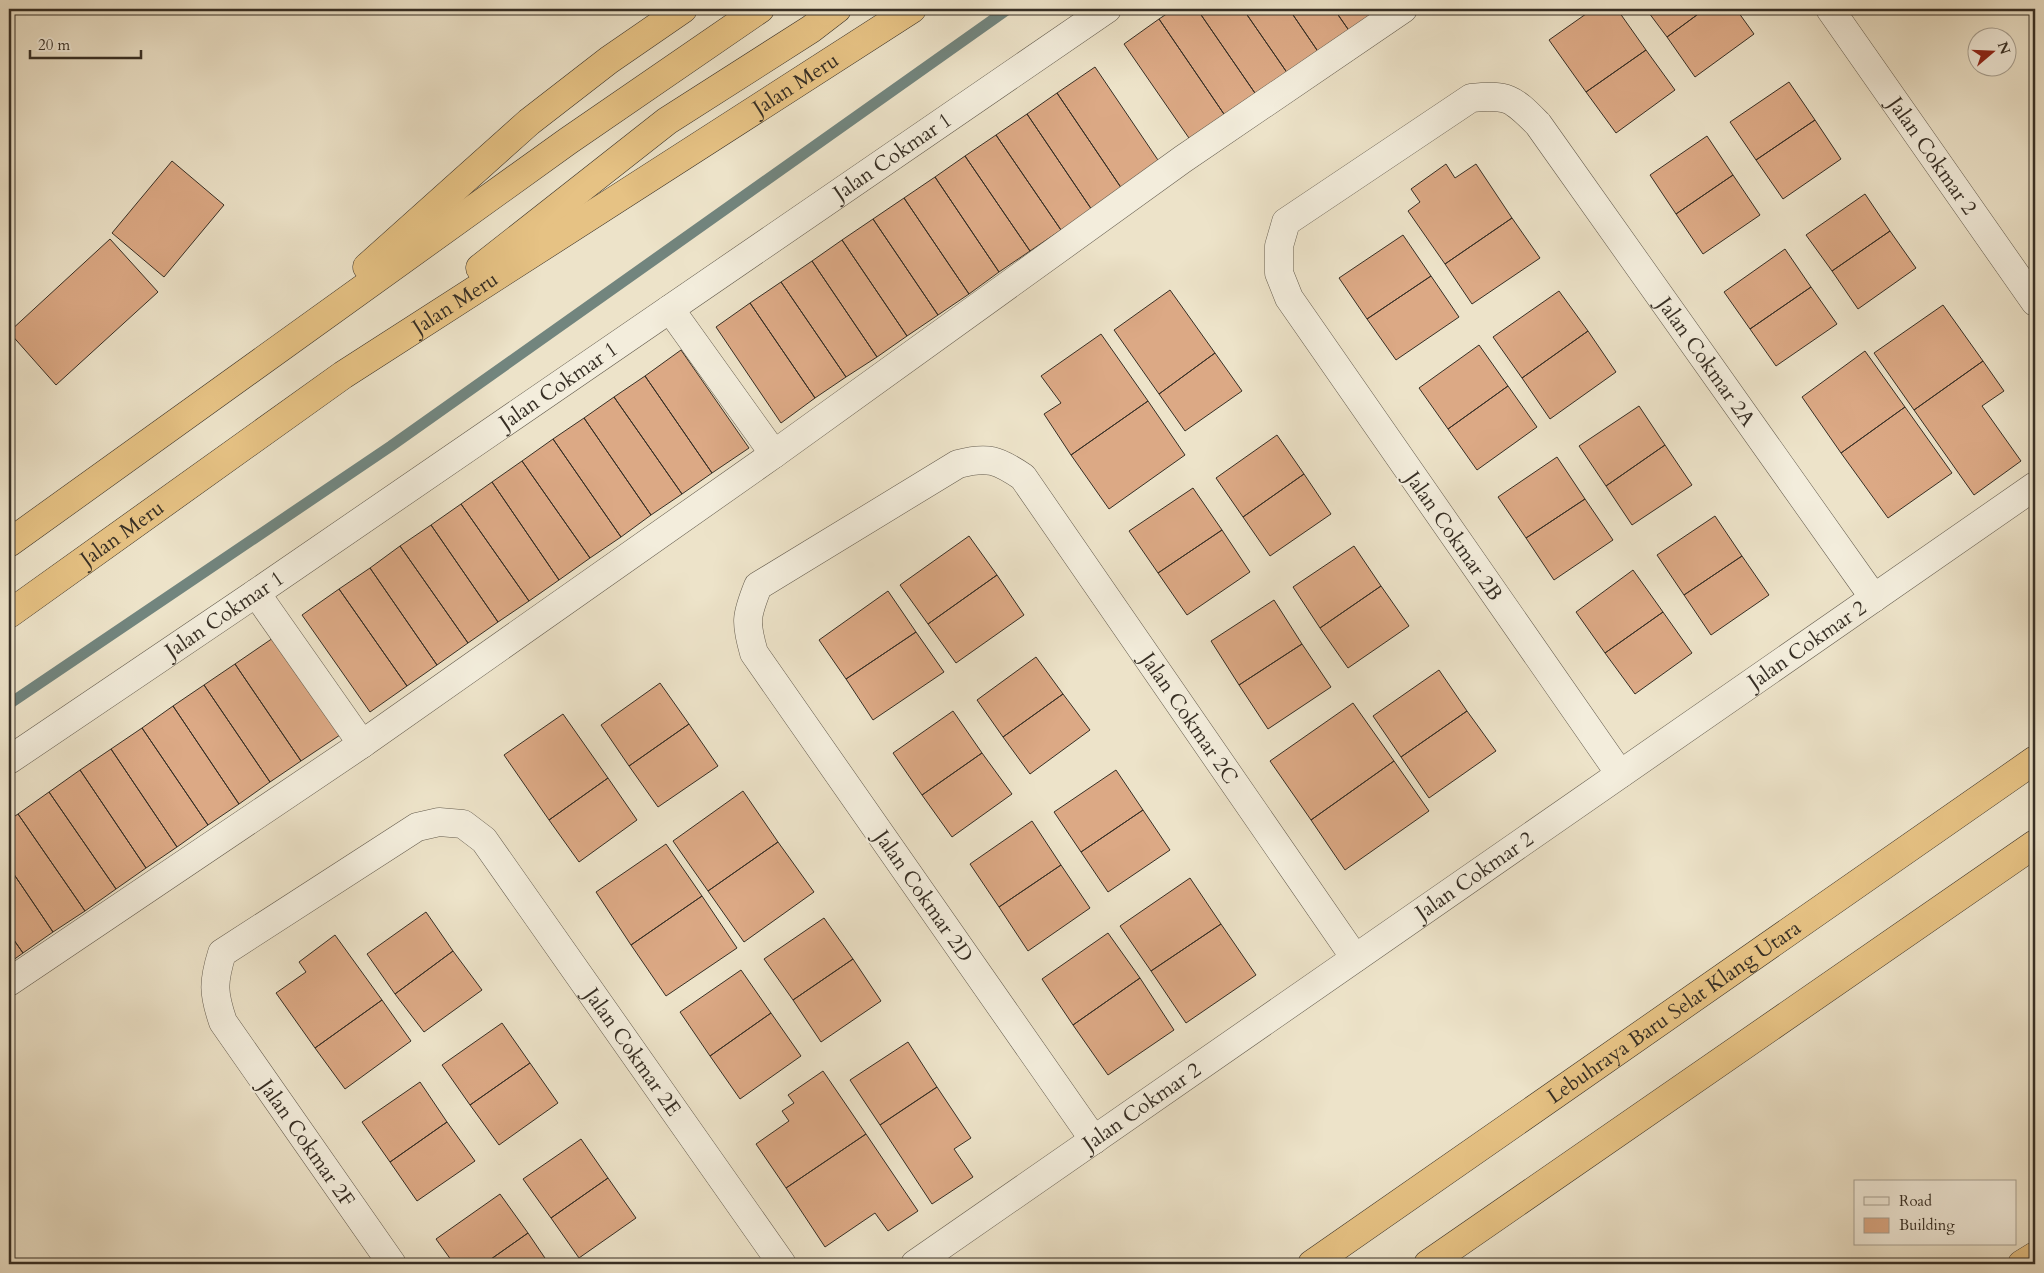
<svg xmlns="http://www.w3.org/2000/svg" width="2044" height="1273" viewBox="0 0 2044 1273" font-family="Cardo,serif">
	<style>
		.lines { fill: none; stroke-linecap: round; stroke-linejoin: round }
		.stream { stroke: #72857e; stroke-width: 11 }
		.building { fill: #dca985; stroke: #372f25 }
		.minor-casing { stroke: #645c4e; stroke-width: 29 }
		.highway-casing { stroke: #372f25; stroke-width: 29 }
		.minor { stroke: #f3eddc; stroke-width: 28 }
		.highway { stroke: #e6c284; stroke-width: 28 }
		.labels { text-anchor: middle; stroke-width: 4.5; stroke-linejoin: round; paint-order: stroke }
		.street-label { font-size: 21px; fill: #372f25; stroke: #f3eddc }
	</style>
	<rect width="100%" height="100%" fill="#ede3c9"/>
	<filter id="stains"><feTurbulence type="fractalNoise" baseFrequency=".004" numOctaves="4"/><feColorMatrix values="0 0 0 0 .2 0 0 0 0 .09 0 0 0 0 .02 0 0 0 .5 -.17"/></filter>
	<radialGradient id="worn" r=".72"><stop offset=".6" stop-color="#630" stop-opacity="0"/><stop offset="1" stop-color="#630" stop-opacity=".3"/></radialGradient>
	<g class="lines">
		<path class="stream" d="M9 704 391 446 1008 9"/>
	</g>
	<path class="building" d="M1174 9H1197L1257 96 1226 117 1159 19Z
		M1197 9H1243L1288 74 1257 96Z
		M1243 9H1289L1319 53 1288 74Z
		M1289 9H1334L1350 32 1319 53Z
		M1334 9H1380L1350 32Z
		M1593 9H1617L1646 50 1586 92 1549 40Z
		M1646 9H1705L1667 37Z
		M1705 9H1736L1754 34 1695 77 1667 37Z
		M1159 19 1226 117 1191 141 1124 44Z
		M1646 50 1675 90 1616 133 1586 92Z
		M1095 67 1160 163 1122 189 1057 93Z
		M1789 82 1815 120 1756 160 1730 122Z
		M1057 93 1122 189 1092 210 1027 114Z
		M1027 114 1092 210 1061 230 996 135Z
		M1815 120 1841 159 1783 199 1756 160Z
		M996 135 1061 230 1030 251 965 156Z
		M1707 136 1733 175 1676 214 1650 175Z
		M965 156 1030 251 999 272 935 177Z
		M172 161 224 205 164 277 112 233Z
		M1446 164 1455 178 1476 164 1512 218 1445 264 1408 211 1420 202 1411 189Z
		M1733 175 1760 215 1703 254 1676 214Z
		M935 177 999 272 969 294 904 198Z
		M1865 194 1890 231 1832 271 1806 235Z
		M904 198 969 294 938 315 873 219Z
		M1512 218 1540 258 1472 304 1445 264Z
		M873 219 938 315 907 336 842 240Z
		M1890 231 1916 268 1858 309 1832 271Z
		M1403 235 1431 276 1367 319 1339 278Z
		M110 239 158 292 56 385 9 332Z
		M842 240 907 336 877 357 812 261Z
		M1785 249 1811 287 1750 329 1724 292Z
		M812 261 877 357 846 377 781 282Z
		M1431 276 1459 317 1396 360 1367 319Z
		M781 282 846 377 815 398 750 303Z
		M1811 287 1837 324 1776 366 1750 329Z
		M1170 290 1215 353 1159 394 1114 330Z
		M1559 291 1588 331 1522 378 1493 337Z
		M750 303 815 398 781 423 716 327Z
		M1943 305 1983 361 1914 410 1874 353Z
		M1588 331 1616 372 1550 419 1522 378Z
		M1101 334 1148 401 1071 455 1044 414 1061 403 1041 376Z
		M1479 345 1508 386 1448 429 1419 388Z
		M681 350 749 448 712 473 645 376Z
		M1865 351 1905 407 1841 453 1802 397Z
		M1215 353 1242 391 1185 431 1159 394Z
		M1983 361 2004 391 1982 406 2021 461 1974 495 1914 410Z
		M645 376 712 473 682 494 614 397Z
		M1508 386 1537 427 1477 470 1448 429Z
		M614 397 682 494 651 515 584 418Z
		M1148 401 1185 455 1109 509 1071 455Z
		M1639 406 1665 445 1606 486 1579 446Z
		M1905 407 1952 473 1888 518 1841 453Z
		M584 418 651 515 621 537 553 439Z
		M1277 435 1304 474 1243 517 1216 478Z
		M553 439 621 537 590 558 522 461Z
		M1665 445 1692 485 1632 525 1606 486Z
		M1557 457 1585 499 1526 538 1498 497Z
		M522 461 590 558 559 580 492 482Z
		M1304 474 1331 514 1270 556 1243 517Z
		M492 482 559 580 529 601 461 504Z
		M1193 488 1222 530 1158 573 1129 531Z
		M1585 499 1613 540 1554 580 1526 538Z
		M461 504 529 601 498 622 431 525Z
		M1715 516 1742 556 1684 595 1657 555Z
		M431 525 498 622 468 643 400 546Z
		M1222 530 1250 572 1187 615 1158 573Z
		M969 536 997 575 928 624 900 585Z
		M400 546 468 643 437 665 370 568Z
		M1354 546 1381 586 1320 628 1293 587Z
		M1742 556 1769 595 1711 635 1684 595Z
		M370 568 437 665 407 686 339 589Z
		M1633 570 1663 612 1605 653 1576 612Z
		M997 575 1024 615 956 663 928 624Z
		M1381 586 1409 626 1348 668 1320 628Z
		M339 589 407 686 370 712 302 615Z
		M888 591 916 632 846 679 819 640Z
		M1274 600 1302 644 1239 685 1211 641Z
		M1663 612 1692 653 1635 694 1605 653Z
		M916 632 944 672 873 720 846 679Z
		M273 638 340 735 301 761 235 664Z
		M1302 644 1331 687 1268 729 1239 685Z
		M1036 657 1063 694 1003 737 977 700Z
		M235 664 301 761 270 782 204 685Z
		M1439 670 1467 711 1401 757 1373 716Z
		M660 683 689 724 629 766 601 725Z
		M204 685 270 782 239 804 173 706Z
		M1063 694 1090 730 1030 774 1003 737Z
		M1353 703 1394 761 1311 820 1270 761Z
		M173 706 239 804 208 825 142 728Z
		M953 711 982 753 922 795 893 753Z
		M1467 711 1496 751 1429 798 1401 757Z
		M563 714 608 778 549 820 504 755Z
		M689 724 718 766 658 807 629 766Z
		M142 728 208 825 177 847 111 749Z
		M111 749 177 847 146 868 80 770Z
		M982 753 1012 794 952 837 922 795Z
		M1394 761 1429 811 1345 870 1311 820Z
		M80 770 146 868 116 889 49 792Z
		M1116 770 1143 810 1081 852 1054 812Z
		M608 778 637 820 579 862 549 820Z
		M743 791 778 842 708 891 673 841Z
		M49 792 116 889 85 911 18 814Z
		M1143 810 1170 850 1108 892 1081 852Z
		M18 814 85 911 53 932 9 867V820Z
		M1032 821 1061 865 999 907 970 864Z
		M778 842 814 892 744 942 708 891Z
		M666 844 702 896 631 945 596 892Z
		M1061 865 1090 908 1028 951 999 907Z
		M9 867 53 932 23 953 9 933Z
		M1190 878 1221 924 1151 971 1120 926Z
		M702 896 737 948 666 996 631 945Z
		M426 912 453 951 395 994 367 954Z
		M824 918 853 959 793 1000 764 959Z
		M1221 924 1256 975 1186 1023 1151 971Z
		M9 933 23 953 9 963Z
		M1108 933 1140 978 1073 1025 1042 979Z
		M335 935 382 1000 315 1048 276 993 306 972 299 962Z
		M453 951 482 990 424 1032 395 994Z
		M853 959 881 1001 821 1042 793 1000Z
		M741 970 771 1013 710 1056 680 1012Z
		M1140 978 1174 1030 1108 1075 1073 1025Z
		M382 1000 411 1041 345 1089 315 1048Z
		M771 1013 801 1056 740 1099 710 1056Z
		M502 1023 530 1063 470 1105 442 1065Z
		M908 1042 937 1087 880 1125 850 1080Z
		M530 1063 558 1103 499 1145 470 1105Z
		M823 1071 866 1134 786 1188 756 1144 789 1121 782 1111 794 1103 788 1095Z
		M420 1082 447 1122 390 1162 362 1122Z
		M937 1087 971 1138 954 1149 973 1177 932 1204 880 1125Z
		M447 1122 475 1161 417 1201 390 1162Z
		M866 1134 918 1211 888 1231 875 1213 825 1247 786 1188Z
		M581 1139 608 1178 551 1218 523 1179Z
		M608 1178 636 1218 579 1258 551 1218Z
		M500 1194 528 1233 484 1264H454L436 1239Z
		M528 1233 549 1264H484Z"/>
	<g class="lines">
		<defs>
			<g id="minor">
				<path id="s1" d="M1830 9 2035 302"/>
				<path d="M670 309 774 454"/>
				<path d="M256 593 362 744"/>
				<path id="s2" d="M9 760 256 593 1107 9"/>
				<path id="s3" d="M1620 774 1289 298 1279 273V246L1286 222 1471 98C1509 94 1513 99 1538 124L1874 598"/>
				<path d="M9 982 362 744 774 454 1183 159 1403 9"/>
				<path id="s4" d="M1094 1140 754 653C745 622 746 616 758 586L958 464C988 456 998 460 1023 477L1355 958"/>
				<path id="s5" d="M392 1264 223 1022C213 993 213 982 222 953L417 827 439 822 463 824 484 840 782 1264"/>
				<path id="s6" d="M915 1264 2035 486"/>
			</g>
			<g id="highway">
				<path d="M367 267 529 122 609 60 683 9"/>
				<path d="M480 268 667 121 811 29 837 9"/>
				<path d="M9 543 568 141 760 9"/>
				<path id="s7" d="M9 614 343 375 912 9"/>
				<path id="s8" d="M1312 1264 2035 760"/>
				<path d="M1428 1264 2035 844"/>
				<path d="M2022 1264 2035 1256"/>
			</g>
		</defs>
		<use href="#minor" class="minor-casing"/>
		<use href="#highway" class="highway-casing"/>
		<use href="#minor" class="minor"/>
		<use href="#highway" class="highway"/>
	</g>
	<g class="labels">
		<g class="street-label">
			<text dy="7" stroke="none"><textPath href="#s7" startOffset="949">Jalan Meru</textPath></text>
			<text dy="7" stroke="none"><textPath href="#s1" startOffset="179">Jalan Cokmar 2</textPath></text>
			<text dy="7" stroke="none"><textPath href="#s2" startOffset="1070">Jalan Cokmar 1</textPath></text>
			<text dy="7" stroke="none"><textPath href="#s7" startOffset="544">Jalan Meru</textPath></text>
			<text dy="7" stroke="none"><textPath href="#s3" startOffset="1249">Jalan Cokmar 2A</textPath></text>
			<text dy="7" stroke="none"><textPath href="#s2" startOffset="665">Jalan Cokmar 1</textPath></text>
			<text dy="7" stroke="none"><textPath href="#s7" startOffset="139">Jalan Meru</textPath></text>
			<text transform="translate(1454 536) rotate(55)" y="7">Jalan Cokmar 2B</text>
			<text dy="7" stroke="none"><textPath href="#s2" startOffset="260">Jalan Cokmar 1</textPath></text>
			<text dy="7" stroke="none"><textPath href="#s6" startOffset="1086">Jalan Cokmar 2</textPath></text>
			<text dy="7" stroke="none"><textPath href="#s4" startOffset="1260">Jalan Cokmar 2C</textPath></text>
			<text dy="7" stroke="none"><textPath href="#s6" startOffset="681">Jalan Cokmar 2</textPath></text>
			<text transform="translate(924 896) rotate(55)" y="7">Jalan Cokmar 2D</text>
			<text dy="7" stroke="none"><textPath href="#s8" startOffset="441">Lebuhraya Baru Selat Klang Utara</textPath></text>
			<text dy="7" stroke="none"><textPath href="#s5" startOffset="930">Jalan Cokmar 2E</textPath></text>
			<text dy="7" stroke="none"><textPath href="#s6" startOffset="276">Jalan Cokmar 2</textPath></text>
			<text transform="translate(307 1143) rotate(55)" y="7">Jalan Cokmar 2F</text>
		</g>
	</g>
	<rect width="2044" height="1273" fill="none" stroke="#ede3c9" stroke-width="30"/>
	<rect x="10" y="10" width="2024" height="1253" fill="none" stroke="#372f25" stroke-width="2.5"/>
	<rect x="15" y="15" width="2014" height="1243" fill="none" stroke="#372f25"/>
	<rect x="1854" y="1180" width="162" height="65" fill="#f3eddc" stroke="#a8a193"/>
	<rect x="1864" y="1197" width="25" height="8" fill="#f3eddc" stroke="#a8a193"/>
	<text x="1899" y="1206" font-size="15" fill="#372f25">Road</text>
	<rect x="1864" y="1218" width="25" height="15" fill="#dca985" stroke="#a8a193"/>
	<text x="1899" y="1230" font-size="15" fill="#372f25">Building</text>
	<g transform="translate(1992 52) rotate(71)"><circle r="24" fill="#f3eddc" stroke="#a8a193"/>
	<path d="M0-4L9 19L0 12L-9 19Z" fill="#8f2418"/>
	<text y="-8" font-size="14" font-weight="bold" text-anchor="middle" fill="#372f25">N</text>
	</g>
	<path d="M30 50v8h111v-8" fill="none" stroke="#372f25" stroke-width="2.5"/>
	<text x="38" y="50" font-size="15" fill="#372f25" stroke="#f3eddc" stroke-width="4" paint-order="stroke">20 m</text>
	<rect width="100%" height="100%" filter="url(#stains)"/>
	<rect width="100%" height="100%" fill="url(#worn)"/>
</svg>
